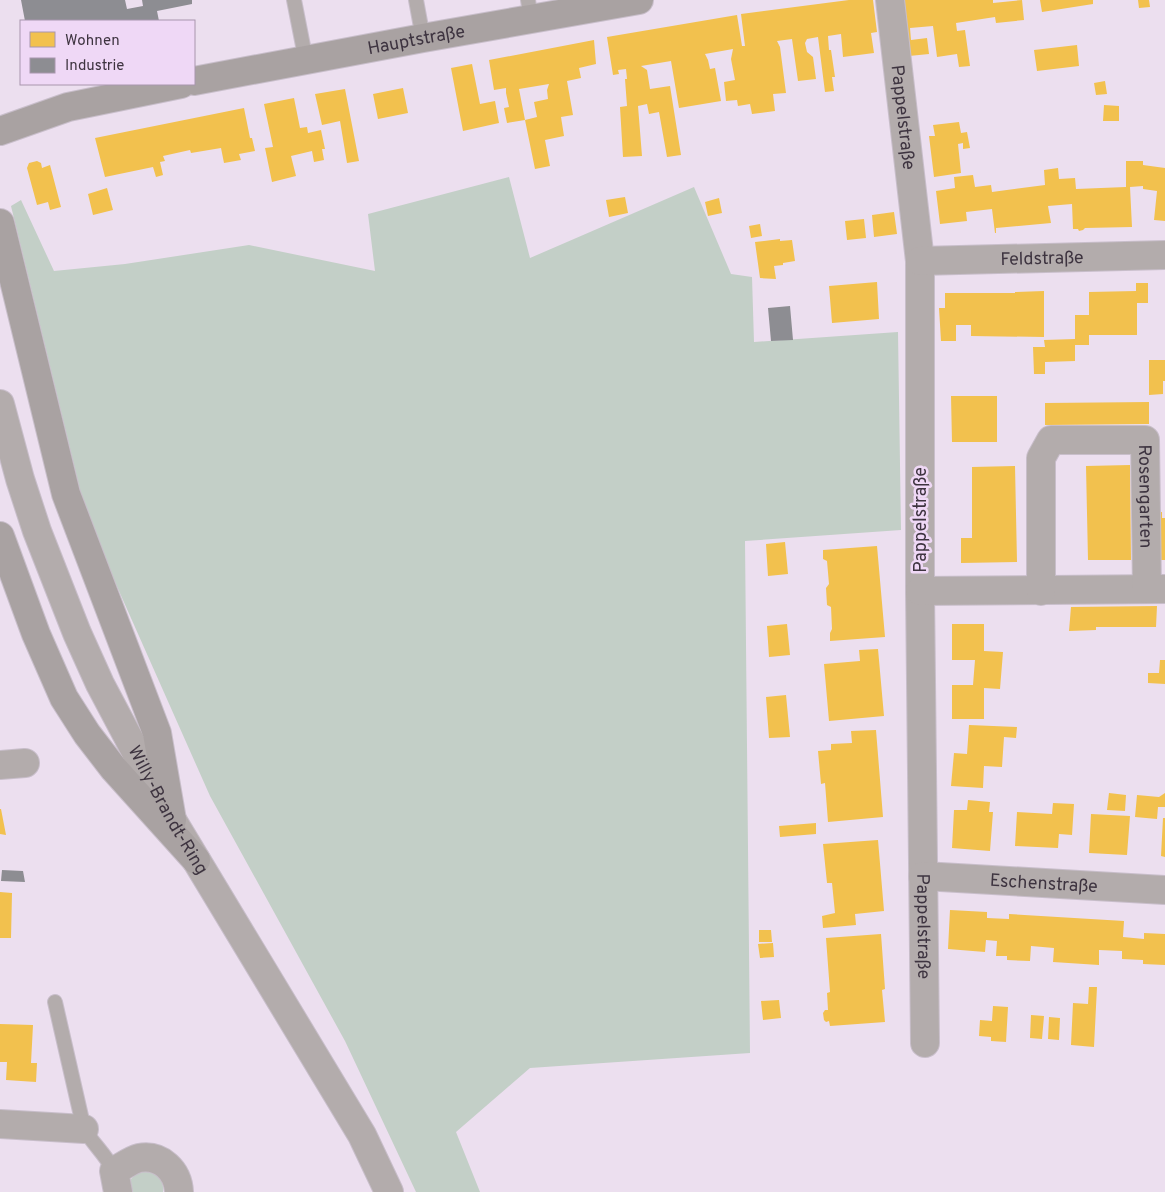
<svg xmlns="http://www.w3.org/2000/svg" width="1165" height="1192" viewBox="0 0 1165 1192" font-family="Overpass,sans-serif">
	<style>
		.green { fill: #c3cfc7 }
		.homes { fill: #f2c14e; fill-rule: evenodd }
		.industry { fill: #8d8d92 }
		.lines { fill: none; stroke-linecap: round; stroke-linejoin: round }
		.service-casing { stroke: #c8beca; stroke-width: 16 }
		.minor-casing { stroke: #c8beca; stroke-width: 30 }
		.tertiary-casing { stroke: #c8beca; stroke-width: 30 }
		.secondary-casing { stroke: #c8beca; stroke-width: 30 }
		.service { stroke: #b3acac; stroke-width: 14 }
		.minor { stroke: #b3acac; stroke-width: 28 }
		.tertiary { stroke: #b3acac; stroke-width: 28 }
		.secondary { stroke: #a9a2a2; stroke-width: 28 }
		.labels { text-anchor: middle; stroke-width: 5; stroke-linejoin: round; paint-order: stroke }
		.street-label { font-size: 18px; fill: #3e3440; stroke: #efd8f6 }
	</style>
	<rect width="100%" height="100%" fill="#ecdfef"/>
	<path class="green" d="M509 177 530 258 694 187 731 274 752 277 754 342 898 332 901 530 745 541 750 1053 530 1068 456 1132 480 1192H416L345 1041 210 796 87 519 11 206 21 200 54 271 125 264 249 245 375 271 368 214Z
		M141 1171C154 1171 165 1178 163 1192H129C126 1181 133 1176 141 1171Z"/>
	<path class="homes" d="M849 0H873L877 32 871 33 874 53 843 57 841 34 828 36 829 50H831L835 77H832L834 91 825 92 818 37 807 39 805 43 807 52 813 57 816 79 798 81 792 39 777 41 780 47 786 93 773 94 775 111 752 114 750 104 738 106 737 100 726 101 724 82 735 80 731 59 733 49 705 54 708 60 710 69 715 68 721 101 679 108 671 61 641 66 647 70 650 89 670 86 681 155 667 157 659 112 649 114 647 104 638 106 642 156 623 157 620 107 627 106 625 79H627L626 69 618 70 619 74 613 75 607 37 737 15 742 46H745L741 14Z
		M902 0H993V3L1022 0 1024 20 996 23 995 17 956 23 957 31 965 30 970 66 959 67 957 54 937 57 933 26 910 28 911 40 927 38 929 54 909 56Z
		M1040 0H1093V4L1042 12Z
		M1138 0H1149L1150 7 1139 8Z
		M594 40 596 64 579 68 581 78 567 81 573 115 561 117 564 136 545 140 550 166 535 169 525 120 507 123 504 108 509 107 506 93V88L494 90 489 60ZM549 84 547 90 548 99 534 102 537 117 525 120 519 89Z
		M1077 45 1079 66 1037 71 1034 50Z
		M472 64 480 104 495 101 499 123 463 131 451 68Z
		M1105 81 1107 94 1096 95 1094 83Z
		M403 88 408 113 378 119 373 94Z
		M345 89 359 161 347 163 340 121 322 125 315 94Z
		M294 98 300 128 307 127 308 133 321 130 325 149H322L324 160 314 162 312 151 291 156 296 176 272 182 265 148 273 147 264 104Z
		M1104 105 1119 106V121H1103Z
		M244 108 250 138H252L255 151 239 154 241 160 224 163 221 148 191 153 190 150 163 156 165 161 160 162 163 175 156 177 153 167 105 177 95 138Z
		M959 122 961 133 967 132 970 148 963 149V143L958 144 961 173 934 177 929 136H935L933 125Z
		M37 161 41 163 42 168 50 165 61 207 50 210 48 202 37 205 27 168 29 163Z
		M1126 161H1143V165L1165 168V221L1154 220 1157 191 1143 189V186L1130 187 1132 227 1085 228 1083 230 1079 231 1078 229H1073L1072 204 1048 206 1051 223 996 228V233H995L992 209 966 212 967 221 940 224 936 191 955 188 954 177 973 175 975 187 991 185 992 192 1045 185 1044 170 1058 168 1059 179 1075 178 1076 189 1126 187Z
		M107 188 113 210 93 215 88 194Z
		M625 197 628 213 609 217 606 200Z
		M719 198 722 213 708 216 705 202Z
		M894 212 897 234 874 237 872 215Z
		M864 219 866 238 847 240 845 221Z
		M760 224 762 236 751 238 749 226Z
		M780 239V241L792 240 795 261 783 263V265L774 266 776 279 760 278 755 242Z
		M877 282 879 319 832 323 829 286Z
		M1136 283H1148V303H1137V335H1089V345H1075V361L1045 362V374H1034L1033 347H1045L1044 340 1075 339V315H1089V292L1136 291Z
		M1044 291V337L971 336V325H956V341H941L939 308H945V293H1015V292Z
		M1149 360H1165V381H1163V394L1149 395Z
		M951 396H997V442H952Z
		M1149 402V424L1045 425V403Z
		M1130 465 1131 560H1088L1086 466Z
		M1015 466 1017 562 961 563V538H972V467Z
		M1150 512H1162V518H1165V560H1150Z
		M785 542 788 574 768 576 766 544Z
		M877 546 885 637 830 641V633L832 629 831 607 827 605 826 588 829 584 827 561 823 559V550Z
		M1157 606 1156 627H1096V630L1069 631 1071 607Z
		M787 624 790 655 769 657 767 626Z
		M952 624H984V651L1003 652 1000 689 984 688V719H952V685H973L975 660H952Z
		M878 649 884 716 829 721 824 664 860 661 859 650Z
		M1160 660H1165V684L1148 683V673H1159Z
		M786 695 790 737 769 738 766 697Z
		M969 725 1017 727 1016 738 1004 737 1002 767 984 766 983 788 951 786 954 753 967 754Z
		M876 730 883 817 828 822 825 783 821 784 818 751 831 750V744L852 743 851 731Z
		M1109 793 1126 795 1125 811 1107 810Z
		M1165 793V807H1158L1157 819 1135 817 1137 795 1159 797Z
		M968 800 990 802 989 812H993L990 851 952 848 954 810H967Z
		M1053 803 1074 804 1072 835 1059 834 1058 848 1015 846 1017 812 1052 814Z
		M0 809H1L6 835 0 834Z
		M1091 814 1130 816 1127 855 1089 853Z
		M1163 818H1165V857L1161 856Z
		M816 823V834L780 837 779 826Z
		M878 840 884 911 855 914 856 925 823 928 822 916 835 913 832 883H827L823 844Z
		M0 892 12 893 11 938H0Z
		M950 910 987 912V918L1009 919V914L1124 921 1123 937 1144 939V933L1165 934V965L1143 964V960L1122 959V951L1099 950V965L1053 962 1054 948 1031 946 1030 961 1007 960V956H996L997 941 986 940 985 952 948 949Z
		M759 930H771L772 942H759Z
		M881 934 885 989 882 990 885 1022 830 1026 829 1021 826 1022 824 1020 823 1013 825 1010H828L827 993 830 992 826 938Z
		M773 943 774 957 760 958 758 944Z
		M1089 987H1097L1094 1047 1071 1045 1073 1003 1088 1004Z
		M779 1000 781 1018 763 1020 761 1001Z
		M993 1006 1008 1007 1006 1042 991 1041V1037L979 1036 980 1020 992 1021Z
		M1031 1015 1044 1016 1042 1039 1030 1038Z
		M1049 1017 1060 1018 1059 1040 1048 1039Z
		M0 1024 33 1025 31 1063H37L36 1082 6 1080 7 1062H0Z"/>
	<path class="industry" d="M21 0H125L127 9 143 6 142 0H192V4L157 11 159 21H25Z
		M790 306 793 340 771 341 768 308Z
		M2 870 23 871 25 882 1 881Z"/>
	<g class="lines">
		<defs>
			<path id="service" d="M294 0 306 61
				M416 0 423 38
				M528 0 531 19
				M55 1002 84 1129C93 1144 106 1155 114 1171"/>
			<g id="minor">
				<path id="s1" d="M890 0 920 261V591L925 1043"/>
				<path id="s2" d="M920 261 1165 255"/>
				<path d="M920 591 1165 589"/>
				<path id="s3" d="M1041 591V458L1051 440H1145L1147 589"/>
				<path d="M0 765 25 763"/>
				<path id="s4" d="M923 876 1165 890"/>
				<path d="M0 1124 84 1129"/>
				<path d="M118 1192 114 1171C122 1167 131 1160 139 1158 161 1154 178 1171 179 1192"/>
			</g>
			<g id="tertiary">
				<path id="s5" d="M0 404 20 479 37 531 77 633 100 684 172 820 362 1135 389 1192"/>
			</g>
			<g id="secondary">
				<path id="s6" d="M194 81 423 38 639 0"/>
				<path d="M0 131 68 107 181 84"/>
				<path d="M0 223 66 494 157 733 172 820"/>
				<path d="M0 536 36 634 64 698 87 734 114 769 196 860"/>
			</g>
		</defs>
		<use href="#service" class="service-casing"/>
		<use href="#minor" class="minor-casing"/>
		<use href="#tertiary" class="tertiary-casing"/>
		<use href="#secondary" class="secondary-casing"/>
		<use href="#service" class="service"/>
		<use href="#minor" class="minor"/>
		<use href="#tertiary" class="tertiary"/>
		<use href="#secondary" class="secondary"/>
	</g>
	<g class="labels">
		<g class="street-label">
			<text dy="6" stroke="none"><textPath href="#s6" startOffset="226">Hauptstraße</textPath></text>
			<text dy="6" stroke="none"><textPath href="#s1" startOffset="118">Pappelstraße</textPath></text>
			<text dy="6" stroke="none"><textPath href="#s2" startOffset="122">Feldstraße</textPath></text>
			<text dy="6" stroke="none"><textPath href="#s3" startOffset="304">Rosengarten</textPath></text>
			<text transform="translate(920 520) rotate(-90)" y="6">Pappelstraße</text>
			<text dy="6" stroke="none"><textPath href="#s5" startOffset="441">Willy-Brandt-Ring</textPath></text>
			<text dy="6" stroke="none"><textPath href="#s4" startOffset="121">Eschenstraße</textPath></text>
			<text dy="6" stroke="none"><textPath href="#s1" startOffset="928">Pappelstraße</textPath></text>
		</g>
	</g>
	<rect x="20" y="20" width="175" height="65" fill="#efd8f6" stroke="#a896ad"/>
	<rect x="30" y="32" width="25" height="15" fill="#f2c14e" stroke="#a896ad"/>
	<text x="65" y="45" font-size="15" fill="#3e3440">Wohnen</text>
	<rect x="30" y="58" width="25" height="15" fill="#8d8d92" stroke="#a896ad"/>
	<text x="65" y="70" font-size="15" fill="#3e3440">Industrie</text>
</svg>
